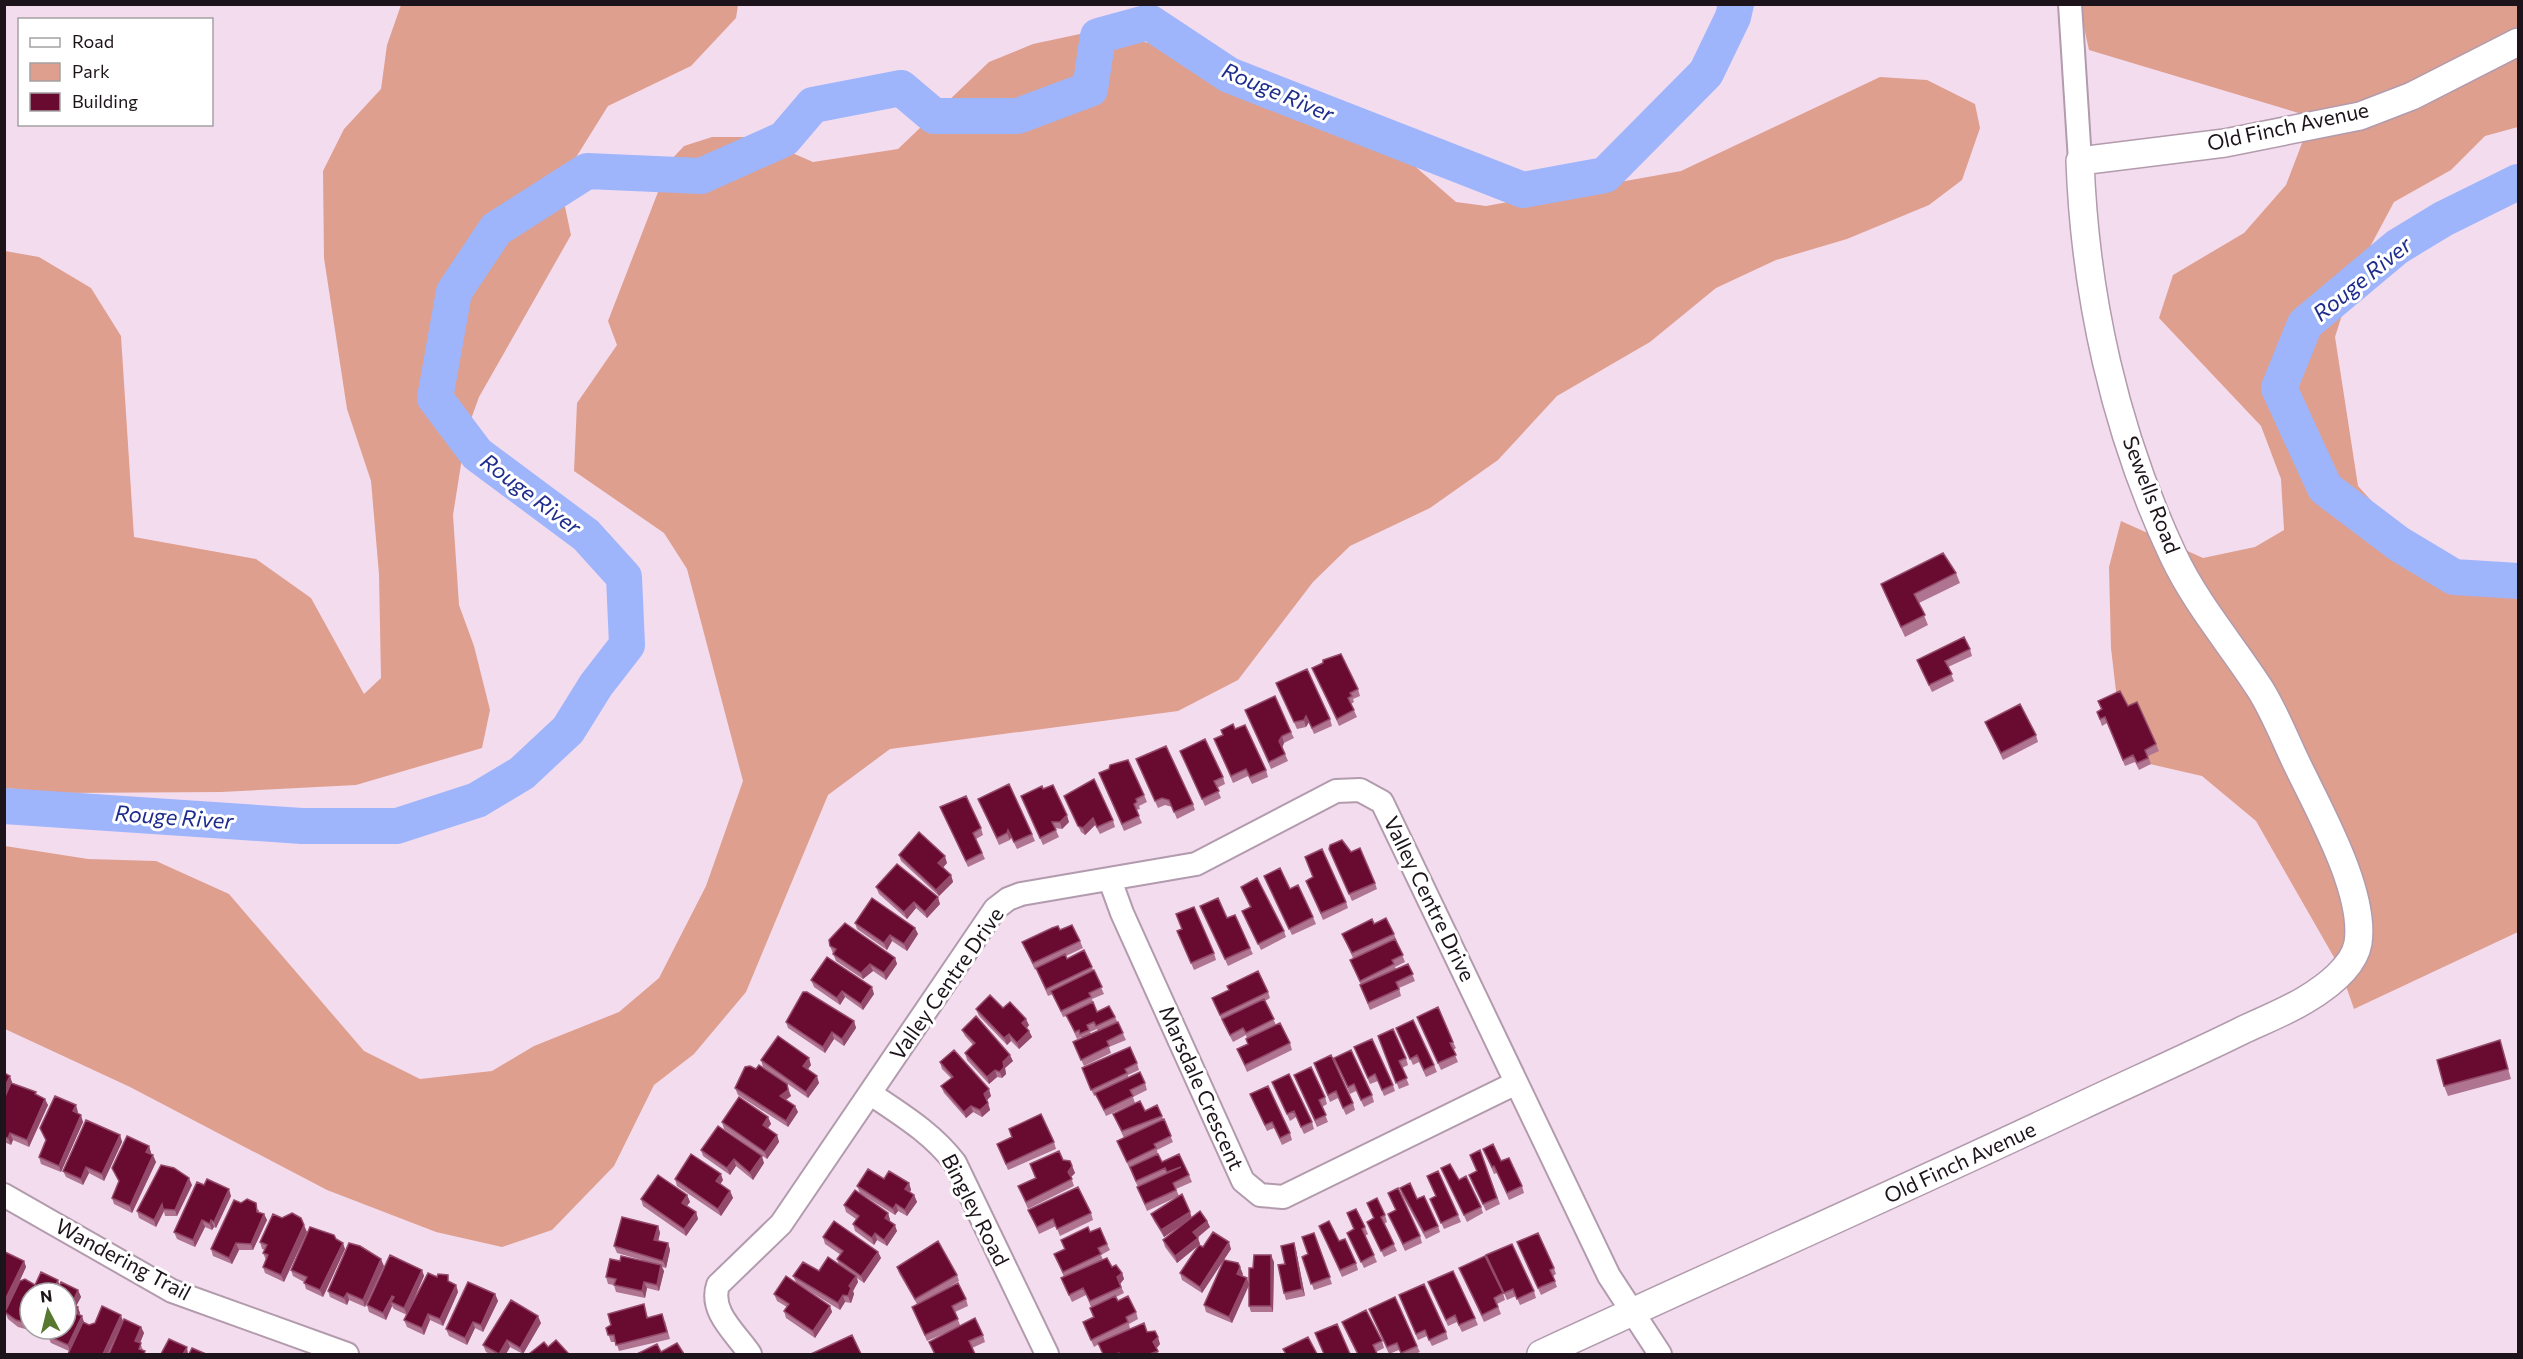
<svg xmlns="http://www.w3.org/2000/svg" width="2523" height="1359" viewBox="0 0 2523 1359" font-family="Commissioner,sans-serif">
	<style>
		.green { fill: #de9f8f }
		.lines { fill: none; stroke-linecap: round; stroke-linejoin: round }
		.river { stroke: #9eb5fb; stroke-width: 36 }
		.minor-casing { stroke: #b19bad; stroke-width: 26 }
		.tertiary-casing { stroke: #b19bad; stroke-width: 30 }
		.minor { stroke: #fff; stroke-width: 22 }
		.tertiary { stroke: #fff; stroke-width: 27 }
		.wall { fill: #ae7490; fill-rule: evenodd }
		.shaded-wall { fill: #934a6a }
		.building { fill: #690b31; stroke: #934a6a; stroke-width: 1.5 }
		.labels { text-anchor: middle; stroke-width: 6; stroke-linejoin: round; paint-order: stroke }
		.street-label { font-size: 21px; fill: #1c141a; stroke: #fff }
		.water-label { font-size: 22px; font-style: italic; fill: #1e2d8d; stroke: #fff }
	</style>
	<rect width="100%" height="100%" fill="#f4dcef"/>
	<path class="green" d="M401 5H738L736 18 691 66 608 106 560 183 571 235 479 397 466 433 453 515 459 605 474 646 490 710 482 748 356 785 221 792 60 793 5 788V251L39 257 91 288 121 336 134 537 256 559 311 598 364 694 381 678 379 574 371 481 347 409 324 258 323 171 344 129 381 89 387 45Z
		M2079 5H2518V127L2485 136 2451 170 2394 202 2354 277 2335 337 2358 486 2428 563 2461 585 2479 588 2518 575V932L2354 1009 2339 966 2256 821 2202 776 2141 762 2121 735 2111 648 2109 567 2121 521 2203 558 2255 547 2284 530 2281 479 2261 426 2159 318 2173 275 2244 233 2286 185 2312 117 2089 50Z
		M1094 31 1158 45 1284 108 1395 149 1456 202 1486 206 1681 171 1880 77 1927 80 1975 104 1980 128 1962 180 1929 205 1847 239 1776 260 1716 288 1650 342 1557 396 1498 460 1430 508 1350 546 1313 582 1238 680 1178 711 890 749 828 795 746 992 694 1054 654 1085 614 1166 552 1230 502 1247 436 1232 327 1190 130 1087 5 1029V846L88 859 156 861 229 894 364 1051 420 1079 492 1071 534 1046 619 1012 659 978 706 886 743 781 687 569 664 533 574 471 577 403 617 345 608 321 670 161 684 146 712 137H756L813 162 898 149 989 62 1033 44Z"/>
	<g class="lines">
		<path class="river" d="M2518 182 2443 219 2397 247 2305 324 2279 388 2325 488 2399 544 2454 577 2518 581
			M4 806 302 826H397L477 800 522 773 568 730 596 685 627 645 624 577 586 535 477 454 435 398 454 292 496 229 587 171 701 176 784 139 813 105 901 88 934 116H1018L1090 89 1098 36 1149 22 1229 75 1523 190 1605 175 1706 73 1733 17 1736 4"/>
		<defs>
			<path id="minor" d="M2070 4 2080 161
				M1110 880 1122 913 1243 1181 1260 1195 1283 1197 1516 1083
				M871 1094C902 1115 932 1133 955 1163L1047 1354
				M4 1195 172 1291 347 1354
				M750 1354C736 1333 709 1312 718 1285L781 1224 995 909 1008 899 1021 894 1196 864 1336 791 1360 790 1382 802 1609 1276 1660 1354"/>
			<path id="tertiary" d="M1541 1354C1720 1271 1901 1191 2081 1106 2134 1081 2188 1057 2241 1031 2262 1021 2285 1012 2305 1000 2325 988 2354 967 2358 943 2366 891 2317 807 2295 760 2284 737 2274 711 2260 689 2231 644 2196 604 2173 555 2115 432 2085 296 2080 161L2225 143 2360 116 2412 96 2518 42"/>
		</defs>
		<use href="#minor" class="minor-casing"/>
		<use href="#tertiary" class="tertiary-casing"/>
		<use href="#minor" class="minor"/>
		<use href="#tertiary" class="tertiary"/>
	</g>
	<path class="wall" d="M1956 573 1960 583 1919 603 1928 625 1905 637 1885 594 1881 584Z
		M1970 649 1972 656 1948 667 1954 681 1932 692 1917 660Z
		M1312 668 1358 689 1360 696 1353 699 1354 702 1351 704 1357 717 1339 726Z
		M1276 683 1330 719 1332 726 1314 734 1309 722 1306 727 1297 729Z
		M2098 701 2128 706 2156 744 2159 751 2148 756 2151 764 2139 770 2135 762 2125 766 2107 723 2102 726 2097 712 2101 710Z
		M1245 710 1291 732 1294 738 1284 743 1282 747 1288 761 1271 769Z
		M1985 722 2036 735 2038 742 2003 760Z
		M1235 729 1266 770 1268 777 1252 784 1248 776 1233 783 1214 739Z
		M1180 751 1223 777 1225 784 1217 788 1221 798 1205 806Z
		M1136 759 1193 804 1195 810 1177 819 1172 807 1165 805 1158 808Z
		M1099 773 1144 795 1147 802 1139 806 1140 809 1136 810 1142 823 1124 831Z
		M1043 789 1069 822 1062 829 1055 828 1059 837 1043 845 1021 796Z
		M1064 796 1113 820 1115 827 1100 834 1095 825 1085 835 1081 832Z
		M978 799 1032 834 1035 841 1017 849 1011 837 1010 840 999 845Z
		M940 807 981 828 983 835 976 839 985 859 968 867Z
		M1329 849 1351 852 1375 883 1377 889 1352 901Z
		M899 855 947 863 943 868 951 875 953 882 939 896 901 861Z
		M1264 876 1290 889 1313 917 1316 924 1292 935Z
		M1306 881 1346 902 1348 908 1323 920Z
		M876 887 940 904 927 918 916 908 907 919 879 894Z
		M1241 887 1284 931 1286 937 1261 950 1242 911 1250 907Z
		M1200 906 1250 948 1253 954 1228 966Z
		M855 923 915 928 918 934 907 951 892 941 887 950 857 929Z
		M1374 924 1394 934 1405 962 1395 967 1396 969 1408 964 1415 981 1399 988 1401 996 1370 1010 1360 985H1361L1350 960 1353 958 1342 934Z
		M1182 929 1214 953 1216 960 1194 970 1177 931Z
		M1060 930 1080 941 1083 948 1066 956 1067 959 1084 950 1104 994 1092 999 1093 1003 1097 1012 1115 1017 1126 1040 1109 1047 1111 1053 1084 1066 1073 1042 1082 1038 1081 1037 1077 1039 1067 1016 1063 1017 1053 994 1048 996 1036 969 1035 970 1022 942ZM1097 1029 1098 1031 1091 1034 1090 1032Z
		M830 946 895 958 897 964 886 980 873 971 863 979 836 961Z
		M811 980 874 994 863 1010 845 997 840 1005 814 987Z
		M1268 992 1270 998 1265 1001 1276 1025 1290 1043 1292 1050 1247 1072 1237 1049 1248 1044 1246 1039H1247L1246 1035 1233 1042 1224 1025 1212 998Z
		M1003 1008 1029 1025 1027 1028 1029 1031 1032 1037 1019 1049 1011 1041 1007 1045 979 1016 976 1009Z
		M1417 1017 1453 1042 1456 1048 1453 1050 1458 1062 1441 1070Z
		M854 1021 856 1028 844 1046 834 1039 825 1053 788 1028 786 1022Z
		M1396 1028 1434 1065 1437 1072 1426 1077 1419 1062 1413 1065Z
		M962 1030 1013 1061 1005 1068 1006 1074 1002 1078 997 1077 989 1084 967 1060 965 1053 973 1045 965 1036Z
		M1378 1036 1406 1058 1408 1065 1402 1068 1409 1085 1399 1089Z
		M1354 1047 1393 1085 1395 1091 1384 1096 1378 1081 1370 1084Z
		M2503 1050 2511 1079 2448 1096 2444 1086Z
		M1334 1058 1372 1095 1374 1102 1364 1107 1356 1091 1350 1094Z
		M761 1060 811 1065 808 1069 819 1083 808 1098 763 1067Z
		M940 1062 991 1096 987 1100 990 1110 982 1117 973 1112 966 1118 944 1093 941 1086 951 1078 942 1069Z
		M1137 1063 1139 1070 1128 1075V1078L1145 1083 1147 1090 1133 1097 1135 1103 1106 1116 1096 1095 1094 1096 1082 1068Z
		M1314 1063 1353 1103 1355 1110 1346 1115 1338 1098 1330 1102Z
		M4 1073 12 1082V1083L36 1092 37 1095 48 1105 29 1147 13 1140 11 1145 4 1142Z
		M1294 1075 1325 1097 1327 1104 1322 1107 1328 1122 1317 1127Z
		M1272 1082 1312 1122 1314 1129 1304 1134 1296 1117 1290 1121Z
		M787 1084 791 1096 786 1100 795 1106 798 1112 788 1127 738 1095 735 1088Z
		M1250 1094 1290 1133 1292 1140 1282 1145 1274 1128 1267 1131Z
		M1157 1105 1173 1142 1157 1150 1158 1155 1162 1162 1189 1175 1192 1182 1176 1189 1179 1196 1147 1211 1137 1187H1138L1117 1141 1124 1138 1113 1114 1145 1111Z
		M78 1112 77 1113 83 1122 61 1172 41 1164 39 1157 46 1141 40 1128Z
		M768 1117 771 1124 767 1129 777 1135 779 1142 767 1159 724 1129 722 1122Z
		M1009 1129 1054 1142 1056 1149 1008 1170 997 1144 1012 1138Z
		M120 1135 122 1142 104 1181 89 1173 83 1185 66 1177 63 1171Z
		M149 1146 151 1153 150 1154 156 1162 132 1213 114 1204 112 1198 119 1182 112 1168Z
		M1483 1149 1501 1161 1522 1186 1524 1193 1509 1200 1497 1173 1494 1174Z
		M701 1150 764 1163 753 1180 736 1166 730 1175 703 1156Z
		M1480 1150 1500 1204 1486 1211 1469 1175 1477 1172 1470 1155Z
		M1063 1160 1072 1166 1075 1173 1071 1177 1074 1186 1028 1209 1018 1186 1035 1178 1030 1164Z
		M1441 1168 1459 1180 1481 1207 1483 1213 1467 1222Z
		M1427 1176 1458 1215 1461 1222 1444 1229 1430 1199 1436 1196Z
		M675 1179 723 1180 720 1184 730 1191 733 1198 721 1216 677 1186Z
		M884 1179 909 1183 911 1190 910 1192 914 1195 917 1202 907 1216 898 1211 895 1215 860 1193 857 1186Z
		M192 1185 177 1216H165L164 1211 156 1227 139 1218 137 1211Z
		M1400 1188 1417 1199 1438 1226 1440 1232 1426 1239 1402 1195Z
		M1388 1193 1420 1236 1422 1243 1405 1251 1388 1214 1396 1210Z
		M687 1195 690 1202 687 1206 696 1212 698 1219 686 1236 643 1206 641 1199Z
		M231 1196 216 1228 214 1227 212 1230 205 1227 195 1247 177 1239 174 1232Z
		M241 1203 259 1210V1212L264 1214 267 1220 253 1250H239L232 1264 213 1256 211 1249Z
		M1367 1203 1385 1215 1387 1222 1384 1224 1397 1251 1384 1257 1367 1222 1374 1219Z
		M844 1205 888 1213 890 1220V1221L897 1231 887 1246 877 1240 874 1245 855 1231 853 1224 856 1219 846 1212Z
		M1028 1210 1091 1213 1093 1220 1060 1236 1056 1226 1039 1234Z
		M1347 1213 1365 1227 1368 1234 1365 1236 1377 1262 1364 1268 1347 1233 1354 1229Z
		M1151 1214 1192 1217 1207 1221 1210 1227 1197 1237 1200 1244 1199 1245 1203 1247 1231 1249 1202 1293 1182 1280 1180 1273 1198 1246 1177 1263 1165 1247 1163 1240 1183 1224 1164 1237 1154 1221Z
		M282 1218 307 1232 284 1282 265 1273 263 1267 266 1260 263 1253 265 1250 262 1249 260 1242Z
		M658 1226 660 1233 658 1241 668 1243 670 1250 666 1268 662 1267 664 1271 659 1291 647 1288 645 1298 616 1292 614 1285 608 1284 606 1277 620 1261 642 1260 617 1253 614 1246Z
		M1319 1226 1339 1241 1356 1263 1358 1270 1342 1277Z
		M1090 1232 1107 1244 1110 1250 1101 1255 1103 1260 1122 1273 1124 1279 1120 1284 1124 1293 1116 1297 1118 1301 1136 1312 1138 1319 1129 1324 1130 1329 1147 1332 1160 1344 1156 1348 1159 1354H1103L1099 1344 1094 1347 1083 1322 1093 1317 1090 1308 1091 1307 1086 1295 1072 1302 1061 1278 1064 1277 1054 1254 1065 1249 1061 1240Z
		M1314 1233 1332 1284 1314 1290 1302 1257 1308 1254Z
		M823 1237 878 1252 881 1258 864 1283 857 1278 858 1282 853 1291 854 1294 851 1303 845 1302 840 1310 801 1286 830 1306 832 1312 815 1338 786 1318 784 1311 787 1307 777 1301 774 1294 796 1282 793 1276 819 1271 839 1265 837 1259 841 1255 825 1244Z
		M336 1239 345 1249 323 1297 306 1289 304 1282 293 1276 291 1270Z
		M1517 1242 1554 1268 1556 1274 1553 1276 1557 1287 1541 1295Z
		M1296 1250 1305 1296 1286 1300 1284 1293 1285 1264Z
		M4 1254 24 1261 26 1267 8 1307 35 1285H59L78 1290 81 1297 76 1306 80 1313 79 1315 82 1316 84 1322 89 1325 123 1321 141 1327 144 1333 140 1343 143 1350 146 1354 120 1328 69 1351 51 1343 49 1339 43 1336 40 1330 66 1293H30V1329H38L36 1332 18 1327 8 1319 5 1312 4 1314Z
		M1486 1255 1534 1291 1536 1298 1520 1305 1516 1296 1507 1300Z
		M1274 1262 1273 1312H1251L1249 1306Z
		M384 1266 365 1307 349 1300 347 1305 330 1297 328 1291Z
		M897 1267 957 1275 959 1281 936 1295 966 1299 968 1306 955 1312 960 1325 983 1335 985 1342 972 1348 975 1354H934L929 1342 948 1332 927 1341 912 1307 917 1304 899 1273Z
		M1459 1268 1503 1293 1505 1300 1497 1304 1501 1314 1484 1322Z
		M422 1270 424 1276 407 1315 394 1309 392 1306 386 1320 369 1312 367 1305Z
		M1243 1274 1242 1276 1247 1278 1249 1285 1232 1323 1206 1312 1204 1305Z
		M450 1282 456 1285 458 1292 443 1326 430 1320 424 1335 407 1327 404 1320Z
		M1428 1282 1475 1318 1478 1325 1462 1332 1457 1322 1448 1326Z
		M495 1294 498 1301 483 1332 475 1328 467 1345 449 1336 446 1329Z
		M1399 1295 1446 1332 1448 1339 1432 1346 1427 1336 1418 1340Z
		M644 1304 648 1318 665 1321 670 1339 619 1351 616 1342H611L606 1328Z
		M1369 1309 1417 1346 1420 1352 1415 1354H1402L1399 1350 1389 1354Z
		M1342 1322 1382 1341 1384 1348 1376 1352 1377 1354H1357Z
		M541 1323 523 1354 510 1347 506 1354H490L486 1352 483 1345Z"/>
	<path class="shaded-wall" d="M1306 716 1309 722 1306 727 1304 720Z
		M1282 736 1284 743 1282 748 1279 741Z
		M1067 815 1069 822 1062 829 1060 822Z
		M1093 818 1095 825 1085 835 1083 828Z
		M1008 830 1011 837 1010 840 1007 833Z
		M945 856 947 863 940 870 938 863Z
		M951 875 953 882 939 896 936 890Z
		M938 897 940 904 927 918 925 912Z
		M914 902 916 908 907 919 904 912Z
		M915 928 918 934 907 951 904 944Z
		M890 935 892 941 887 950 884 943Z
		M895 958 897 964 886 980 884 973Z
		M870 964 873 971 863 979 861 973Z
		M872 987 874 994 863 1010 861 1004Z
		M842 991 845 997 840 1005 837 998Z
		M1026 1019 1029 1025 1025 1030 1022 1023Z
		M854 1021 856 1028 844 1046 842 1039Z
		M1029 1031 1032 1037 1019 1049 1017 1043Z
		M832 1032 834 1039 825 1053 823 1047Z
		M1009 1034 1011 1041 1007 1045 1004 1038Z
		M1010 1055 1013 1061 1005 1068 1006 1074 1002 1078 1000 1072 1003 1062Z
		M809 1058 811 1065 805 1073 803 1066Z
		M995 1070 997 1077 989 1084 987 1077Z
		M10 1076 12 1082 4 1100V1088Z
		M817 1076 819 1083 808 1098 806 1092Z
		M989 1089 991 1096 987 1100 984 1094Z
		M788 1090 791 1096 782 1102 780 1096Z
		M45 1099 48 1105 29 1147 27 1140Z
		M988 1103 990 1110 982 1117 980 1110Z
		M76 1105 78 1112 75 1118 73 1111Z
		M795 1106 798 1112 788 1127 786 1121Z
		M971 1106 973 1112 966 1118 964 1112Z
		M81 1115 83 1122 61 1172 59 1166Z
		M768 1117 771 1124 765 1132 763 1125Z
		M10 1133 13 1140 11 1145 8 1138Z
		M120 1135 122 1142 104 1181 102 1174Z
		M777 1135 779 1142 767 1159 765 1152Z
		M149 1146 151 1153 148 1159 146 1152Z
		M153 1155 156 1162 132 1213 130 1206Z
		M762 1156 764 1163 753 1180 750 1173Z
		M734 1159 736 1166 730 1175 727 1168Z
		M1072 1166 1075 1173 1070 1178 1068 1172Z
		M86 1167 89 1173 83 1185 81 1179Z
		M721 1174 723 1180 718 1188 716 1181Z
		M189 1178 192 1185 177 1216 175 1210Z
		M909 1183 911 1190 907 1196 905 1189Z
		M229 1189 231 1196 216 1228 214 1222Z
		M730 1191 733 1198 721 1216 718 1209Z
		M687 1195 690 1202 684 1209 682 1203Z
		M914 1195 917 1202 907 1216 905 1210Z
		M162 1204 164 1211 156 1227 154 1220Z
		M896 1204 898 1211 895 1215 893 1209Z
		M696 1212 698 1219 686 1236 684 1229Z
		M1190 1212 1192 1218 1164 1237 1161 1230Z
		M888 1213 890 1220 887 1224 885 1218Z
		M264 1214 267 1220 253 1250 251 1244Z
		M202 1220 205 1227 195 1247 193 1240Z
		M211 1220 214 1227 212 1230 210 1224Z
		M1207 1221 1210 1227 1196 1239 1193 1232Z
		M304 1225 307 1232 284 1282 281 1275Z
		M895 1225 897 1231 887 1246 884 1240Z
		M658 1226 660 1233 657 1246 654 1240Z
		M875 1233 877 1240 874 1245 872 1238Z
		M1198 1238 1200 1244 1177 1263 1175 1256Z
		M1229 1242 1231 1249 1202 1293 1200 1287Z
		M236 1243 239 1250 232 1264 229 1258Z
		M343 1243 345 1249 323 1297 320 1290Z
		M668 1243 670 1250 666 1268 663 1261Z
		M1294 1243 1296 1250 1305 1296 1302 1289Z
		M878 1252 881 1258 864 1283 861 1276Z
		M1271 1255 1274 1262 1273 1312 1271 1306Z
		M381 1259 384 1266 365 1307 363 1300Z
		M24 1261 26 1267 4 1314V1302Z
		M661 1265 664 1271 659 1291 657 1285Z
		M1240 1267 1243 1274 1240 1281 1237 1274Z
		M422 1270 424 1276 407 1315 404 1308Z
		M1122 1273 1124 1279 1120 1284 1117 1277Z
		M856 1276 858 1282 853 1291 854 1294 851 1303 848 1296 849 1286Z
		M1247 1278 1249 1285 1232 1323 1229 1317Z
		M58 1280 60 1287 57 1293H52Z
		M644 1282 647 1288 645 1298 642 1291Z
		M456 1285 458 1292 443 1326 440 1319Z
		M78 1290 81 1297 74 1310 72 1304Z
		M347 1293 349 1300 347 1305 344 1298Z
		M495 1294 498 1301 483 1332 481 1325Z
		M843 1295 845 1302 840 1310 838 1303Z
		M392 1296 394 1302H391L392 1306 386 1320 383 1313Z
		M830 1306 832 1312 815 1338 813 1331Z
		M78 1307 80 1313 77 1319 75 1313Z
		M428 1314 430 1320 424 1335 422 1328Z
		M121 1315 123 1321 108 1354H103Z
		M82 1316 84 1323 70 1352 68 1345Z
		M538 1316 541 1323 523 1354 520 1348Z
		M473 1322 475 1328 467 1345 465 1338Z
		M141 1327 144 1333 138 1348 135 1341Z
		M1158 1337 1160 1344 1156 1349 1153 1342Z
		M507 1340 510 1347 506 1354H499Z
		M187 1347 188 1354H183Z"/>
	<path class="building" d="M1943 553 1956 573 1914 594 1925 615 1901 627 1881 584Z
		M1964 637 1970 649 1945 661 1952 674 1929 685 1917 660Z
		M1341 654 1358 689 1350 693 1352 696 1348 698 1354 710 1337 719 1312 668 1323 663V660Z
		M1307 669 1330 719 1312 728 1306 716 1304 720 1294 722 1276 683Z
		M2120 691 2128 706 2137 702 2156 744 2145 750 2148 758 2137 763 2133 755 2123 760 2105 717 2100 719 2097 712 2102 709 2098 701Z
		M1275 696 1291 732 1282 736 1279 741 1285 754 1269 762 1245 710Z
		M2020 704 2036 735 2001 753 1985 722Z
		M1233 724 1235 729 1245 725 1266 770 1250 777 1246 769 1231 776 1214 739 1223 735 1221 730Z
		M1205 739 1223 777 1214 781 1219 791 1202 799 1180 751Z
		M1166 746 1193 804 1174 812 1169 800 1162 798 1155 801 1136 759Z
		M1128 760 1144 795 1136 799 1137 802 1134 804 1139 816 1122 824 1099 773 1109 769 1110 765Z
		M1094 779 1113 820 1097 827 1093 818 1083 828 1078 826 1064 796Z
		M1009 784 1032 834 1014 842 1008 830 1007 833 997 838 978 799Z
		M1053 785 1067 815 1060 822H1052L1056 830 1040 838 1021 796 1042 786 1043 789Z
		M966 796 981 828 973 833 982 853 966 861 940 807Z
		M919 832 945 856 938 863 951 875 936 890 899 855Z
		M1342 840 1351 852 1360 848 1375 883 1349 894 1329 849 1330 845Z
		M1322 849 1346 902 1321 913 1306 881 1313 877 1305 857Z
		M897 864 938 897 925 912 914 902 904 912 876 887Z
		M1280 868 1290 889 1298 885 1313 917 1289 929 1264 876Z
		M1257 878 1284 931 1258 944 1242 911 1251 907 1241 887Z
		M872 898 915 928 904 944 890 935 884 943 855 923Z
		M1218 898 1227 918 1235 915 1250 948 1225 959 1200 906Z
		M1194 907 1214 953 1191 963 1177 931 1182 929 1176 914Z
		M1386 918 1394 934 1352 953 1342 934 1372 919 1374 924Z
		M845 923 895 958 884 973 870 964 861 973 833 954 836 949 830 946 829 940Z
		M1072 925 1080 941 1033 963 1022 942 1052 928 1058 926 1060 930Z
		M1395 939 1403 955 1392 960 1394 964 1360 981 1350 960Z
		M1084 950 1092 967 1046 989 1036 968 1065 954 1067 959Z
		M827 957 872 987 861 1004 842 991 837 998 811 980Z
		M1408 964 1413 974 1396 982 1399 989 1368 1003 1360 985Z
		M1094 970 1102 987 1089 993 1091 997 1061 1011 1051 991Z
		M1258 971 1268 992 1220 1015 1212 998 1229 990 1227 986Z
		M803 992H807L854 1021 842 1039 832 1032 823 1047 786 1022Z
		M990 995 1003 1008 1010 1002 1026 1019 1022 1023 1029 1031 1017 1043 1009 1034 1004 1038 976 1009Z
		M1264 999 1274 1019 1246 1033 1243 1028 1230 1035 1222 1019Z
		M1093 1002 1097 1012 1109 1006 1115 1017 1096 1026 1094 1022 1087 1025 1089 1030 1080 1034 1079 1030 1075 1032 1066 1015Z
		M1438 1007 1453 1042 1450 1043 1456 1055 1438 1063 1417 1017Z
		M976 1016 1010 1055 1003 1062 1004 1067 1000 1072 995 1070 987 1077 965 1053 975 1043 962 1030Z
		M1413 1020 1434 1065 1424 1070 1417 1055 1410 1059 1396 1028Z
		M1118 1022 1123 1033 1107 1041 1109 1046 1081 1060 1073 1042Z
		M1280 1023 1290 1043 1245 1065 1237 1049 1248 1044 1246 1039Z
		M1393 1029 1406 1058 1399 1061 1407 1078 1396 1083 1378 1036Z
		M778 1036 809 1058 803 1066 817 1076 806 1092 761 1060Z
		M1372 1039 1393 1085 1382 1090 1375 1074 1368 1078 1354 1047Z
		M2500 1040 2508 1069 2444 1086 2437 1060Z
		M1130 1047 1137 1063 1125 1069 1127 1073 1091 1090 1082 1068Z
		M954 1050 989 1089 984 1094 988 1103 980 1110 971 1106 964 1112 941 1086 953 1077 940 1062Z
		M1351 1050 1372 1095 1361 1100 1354 1084 1348 1087 1334 1058Z
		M1331 1055 1353 1103 1343 1108 1336 1091 1328 1095 1314 1063Z
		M759 1065 787 1084 788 1090 780 1096 795 1106 786 1121 735 1088 745 1067 750 1066 756 1069Z
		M1311 1067 1325 1097 1319 1100 1326 1115 1315 1120 1294 1075Z
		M1140 1072 1145 1083 1130 1090 1133 1096 1104 1110 1095 1093Z
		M4 1073 10 1076 4 1088Z
		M1289 1074 1312 1122 1301 1127 1294 1111 1287 1114 1272 1082Z
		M11 1083 36 1092 35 1094 45 1099 27 1140 10 1133 8 1138 4 1137V1099Z
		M1268 1086 1290 1133 1280 1138 1272 1122 1265 1125 1250 1094Z
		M55 1096 76 1105 73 1111 81 1115 59 1166 39 1157 46 1140 40 1128Z
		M739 1097 768 1117 763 1125 777 1135 765 1152 722 1122Z
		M1140 1101 1145 1111 1157 1105 1162 1116 1122 1131 1113 1114Z
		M1041 1114 1054 1142 1006 1164 997 1144 1012 1137 1009 1129Z
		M1164 1119 1171 1136 1154 1144 1156 1148 1127 1162 1117 1141Z
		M86 1120 120 1135 102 1174 86 1167 81 1179 63 1171Z
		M718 1126 762 1156 750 1173 734 1159 727 1168 701 1150Z
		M127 1136 149 1146 146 1152 153 1155 130 1206 112 1198 119 1181 112 1168Z
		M1493 1144 1501 1161 1509 1158 1522 1186 1507 1193 1494 1166 1492 1167 1483 1149Z
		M1480 1150 1497 1198 1483 1204 1469 1175 1477 1171 1470 1155Z
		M1059 1151 1063 1160 1070 1161 1072 1166 1068 1172 1072 1179 1026 1202 1018 1186 1036 1178 1030 1164Z
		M691 1154 721 1174 716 1181 730 1191 718 1209 675 1179Z
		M1158 1154 1162 1162 1179 1154 1189 1175 1173 1183 1176 1190 1145 1204 1137 1187 1181 1167 1167 1172 1165 1168 1136 1181 1130 1167Z
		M1450 1164 1459 1180 1466 1176 1481 1207 1464 1215 1441 1168Z
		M161 1165 174 1168 189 1178 175 1210 163 1209 162 1204 154 1220 137 1211Z
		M868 1169 884 1179 889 1171 909 1183 905 1189 914 1195 905 1210 896 1204 893 1209 857 1186Z
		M1438 1171 1458 1215 1441 1223 1430 1199 1436 1196 1427 1176Z
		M658 1175 687 1195 682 1203 696 1212 684 1229 641 1199Z
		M207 1179 229 1189 214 1222 211 1220 210 1224 202 1220 193 1240 174 1232 197 1182 204 1185Z
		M1410 1183 1417 1199 1424 1196 1438 1226 1424 1232 1400 1188Z
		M1078 1187 1091 1213 1057 1229 1053 1219 1037 1227 1028 1210Z
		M1398 1188 1420 1236 1403 1244 1388 1214 1396 1210 1388 1193Z
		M855 1190 888 1213 885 1218 895 1225 884 1240 875 1233 872 1238 853 1224 859 1216 844 1205Z
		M1182 1194 1190 1212 1161 1230 1151 1214Z
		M1377 1198 1385 1215 1381 1217 1394 1244 1381 1251 1367 1222 1374 1218 1367 1203Z
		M247 1199 256 1203 257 1212 264 1214 251 1244 236 1243 229 1258 211 1249 234 1200 241 1203Z
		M1356 1209 1365 1227 1362 1229 1374 1255 1361 1262 1347 1233 1354 1229 1347 1213Z
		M1200 1211 1207 1221 1193 1232 1198 1238 1175 1256 1163 1240Z
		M292 1213 301 1218 304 1225 281 1275 263 1267 268 1255 263 1253 267 1245 260 1242 273 1214 282 1218Z
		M622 1217 658 1226 654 1240 668 1243 663 1261 614 1246Z
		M834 1221 878 1252 861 1276 837 1259 843 1251 823 1237Z
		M1329 1221 1339 1241 1345 1239 1356 1263 1340 1270 1319 1226Z
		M310 1227 334 1235 336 1239 343 1243 320 1290 304 1283 307 1277 291 1270Z
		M1088 1227 1090 1232 1100 1228 1107 1244 1098 1248 1101 1254 1063 1272 1054 1254 1065 1249 1061 1240Z
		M1213 1232 1229 1242 1200 1287 1180 1273 1199 1245 1203 1247Z
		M1314 1233 1330 1277 1311 1284 1302 1257 1308 1254 1302 1237Z
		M1538 1233 1554 1268 1550 1270 1555 1281 1538 1288 1517 1242Z
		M938 1241 957 1275 915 1299 897 1267Z
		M349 1243 360 1246 381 1259 363 1300 347 1293 344 1298 328 1291Z
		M1294 1243 1302 1289 1284 1293 1278 1265 1285 1264 1281 1246Z
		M1512 1244 1534 1291 1517 1299 1513 1289 1504 1293 1486 1255Z
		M5 1252 24 1261 4 1302V1254Z
		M390 1255 422 1270 404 1308 391 1302 394 1297 392 1296 383 1313 367 1305Z
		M1254 1255H1271V1306H1249V1268H1253Z
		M621 1256 661 1265 657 1285 644 1282 642 1291 614 1285 616 1279 606 1277 610 1259 620 1261Z
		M1485 1256 1503 1293 1494 1298 1498 1307 1482 1315 1459 1268Z
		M828 1257 856 1276 849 1286 851 1288 848 1296 843 1295 838 1303 793 1276 803 1262 819 1271Z
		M1107 1258 1112 1267 1116 1265 1122 1273 1117 1277 1121 1287 1090 1301 1083 1288 1069 1295 1061 1278Z
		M1224 1260 1238 1263 1240 1267 1237 1274 1247 1278 1229 1317 1204 1305Z
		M1453 1271 1475 1318 1459 1325 1455 1315 1446 1320 1428 1282Z
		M41 1272 58 1280 52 1293H30V1324L16 1320 5 1312 20 1281 25 1279 35 1285Z
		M428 1273 437 1277 438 1274 448 1275V1281L456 1285 440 1319 428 1314 422 1328 404 1320Z
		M786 1276 830 1306 813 1331 784 1311 789 1304 774 1294Z
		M61 1282 78 1290 72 1304 78 1307 75 1313 82 1316 68 1345 48 1336 49 1334 40 1330 66 1329V1293H56Z
		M468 1282 495 1294 481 1325 473 1322 465 1338 446 1329Z
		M958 1283 966 1299 952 1306 958 1319 925 1335 912 1307Z
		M1424 1284 1446 1332 1429 1340 1425 1330 1416 1334 1399 1295Z
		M1115 1296 1118 1301 1128 1296 1136 1312 1126 1317 1128 1322 1091 1340 1083 1322 1094 1317 1090 1308Z
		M1395 1297 1417 1346 1401 1353 1397 1343 1387 1347 1369 1309Z
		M511 1300 538 1316 520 1348 507 1340 499 1354 483 1345Z
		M644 1304 647 1318 662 1314 667 1332 616 1345 614 1335H608L606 1328 611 1325 608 1314Z
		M102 1306 121 1315 103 1354H68L83 1322 89 1325 95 1323Z
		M1366 1310 1382 1341 1373 1345 1377 1354H1358L1342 1322Z
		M975 1318 983 1335 969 1341 975 1354H935L929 1342Z
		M124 1319 141 1327 135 1341 141 1343 139 1349 145 1351 144 1354H109Z
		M1144 1323 1147 1332 1155 1331 1158 1337 1153 1342 1158 1351 1150 1354H1120L1119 1353 1116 1354H1103L1098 1343Z
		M1337 1324 1350 1354H1324L1315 1333Z
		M852 1335 861 1354H811Z
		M1308 1337 1317 1354H1286L1283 1349Z
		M169 1339 187 1347 183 1354H161Z
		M556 1340 568 1353 566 1354H529L544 1342 548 1347Z
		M677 1343 684 1354H637L657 1344 661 1352Z
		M192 1348 206 1354H189Z"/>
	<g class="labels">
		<g class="street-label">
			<text transform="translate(2288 127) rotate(-12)" y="7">Old Finch Avenue</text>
			<text transform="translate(2151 495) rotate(69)" y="7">Sewells Road</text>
			<text transform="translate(1429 899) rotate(64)" y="7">Valley Centre Drive</text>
			<text transform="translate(947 984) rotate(-55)" y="7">Valley Centre Drive</text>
			<text transform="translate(1201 1088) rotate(66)" y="7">Marsdale Crescent</text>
			<text transform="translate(1960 1163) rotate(-25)" y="7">Old Finch Avenue</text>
			<text transform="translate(975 1210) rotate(63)" y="7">Bingley Road</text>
			<text transform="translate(123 1260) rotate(28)" y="7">Wandering Trail</text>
		</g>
		<g class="water-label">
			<text transform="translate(1278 92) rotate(23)" y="8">Rouge River</text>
			<text transform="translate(2362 279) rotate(-39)" y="8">Rouge River</text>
			<text transform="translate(531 494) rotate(37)" y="8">Rouge River</text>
			<text transform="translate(174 817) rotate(4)" y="8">Rouge River</text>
		</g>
	</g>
	<rect width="2523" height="1359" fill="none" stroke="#1c141a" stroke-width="12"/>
	<rect x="18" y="18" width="195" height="108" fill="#ffffff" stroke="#a4a1a3" stroke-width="1.5"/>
	<rect x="30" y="38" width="30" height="9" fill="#ffffff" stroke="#a4a1a3" stroke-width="1.5"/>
	<text x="72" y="48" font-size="18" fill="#1c141a">Road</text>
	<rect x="30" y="63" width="30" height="18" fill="#de9f8f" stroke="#a4a1a3" stroke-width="1.5"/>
	<text x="72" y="78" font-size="18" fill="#1c141a">Park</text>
	<rect x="30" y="93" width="30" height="18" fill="#690b31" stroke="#a4a1a3" stroke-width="1.5"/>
	<text x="72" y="108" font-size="18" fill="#1c141a">Building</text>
	<g transform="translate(48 1311) rotate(353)"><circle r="28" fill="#ffffff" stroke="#a4a1a3" stroke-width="1.5"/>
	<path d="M0-4.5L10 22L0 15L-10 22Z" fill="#56782f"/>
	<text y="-9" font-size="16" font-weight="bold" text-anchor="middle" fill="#1c141a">N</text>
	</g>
</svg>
